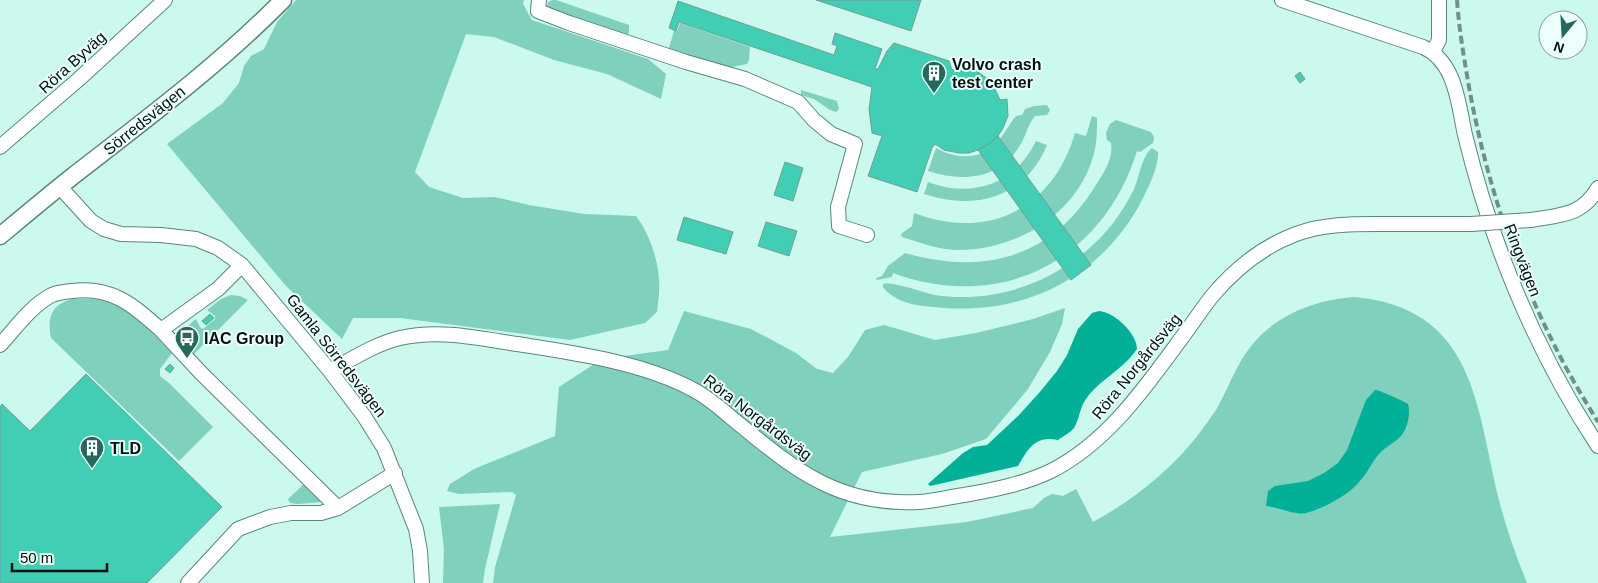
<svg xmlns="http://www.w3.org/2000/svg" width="1598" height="583" viewBox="0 0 1598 583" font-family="Arial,sans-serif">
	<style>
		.green { fill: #7fd0bd }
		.water { fill: #01b097 }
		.building { fill: #41ceb4; stroke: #739e93 }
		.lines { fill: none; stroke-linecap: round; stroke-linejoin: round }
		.minor-casing { stroke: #5b867b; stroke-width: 16 }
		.tertiary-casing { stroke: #5b867b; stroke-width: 19 }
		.minor { stroke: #fff; stroke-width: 14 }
		.tertiary { stroke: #fff; stroke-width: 16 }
		.rail { stroke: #719188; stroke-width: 4; stroke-dasharray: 8 4; stroke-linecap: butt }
		.minor-bridge-casing { stroke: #5b867b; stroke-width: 16; stroke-linecap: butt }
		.minor-bridge { stroke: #fff; stroke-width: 14 }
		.labels { text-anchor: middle; stroke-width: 4; stroke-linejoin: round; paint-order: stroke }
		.street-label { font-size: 16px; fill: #03120e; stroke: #edfffa }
		.poi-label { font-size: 16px; font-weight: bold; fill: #03120e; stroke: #edfffa; text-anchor: start }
	</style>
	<rect width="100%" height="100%" fill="#cbf9ed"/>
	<path class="green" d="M296 0H524L523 4 532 20 648 59 666 74 661 99 607 74 554 60 494 37 466 34 415 172 429 187 463 198 495 197 529 205 584 214 636 216C649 233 658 259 659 280 660 290 658 302 657 312L645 323 570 340 400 318H353L342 339 286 286 167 144 223 103 239 83 244 66 251 56 264 49 277 22Z
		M556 0 629 25V33L625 36 550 9 547 5C549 0 552 0 556 0Z
		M680 23 750 47 749 60 747 64 722 69 668 51 674 31H677Z
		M801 90 837 101 839 109 836 112 830 110 814 99 801 95Z
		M1047 105 1050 110 1047 115 1035 116C1027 125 1026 137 1019 147 998 180 962 182 928 171L936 148C956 159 980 161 997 142 1005 134 1009 124 1016 116L1022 115 1025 109 1034 106Z
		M1092 116 1097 118C1097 133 1097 146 1092 160 1074 217 1012 252 954 250 936 249 919 242 902 237L901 234 912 226 914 213C988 241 1053 209 1075 133L1086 136Z
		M1116 120 1151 132 1154 137 1153 143 1140 152 1137 151C1103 260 1002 313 893 273L892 277 877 280 876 278 882 276 888 266 905 253C983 275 1049 259 1094 188 1102 176 1114 158 1111 143L1107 140 1106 133 1110 124Z
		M1036 141 1047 145C1025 198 975 211 924 194L928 182C973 199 1015 184 1036 141Z
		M1152 148 1158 152C1159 166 1148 189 1141 202 1099 280 1021 317 934 307 916 306 894 302 883 287V284C893 281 921 292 935 295 993 304 1054 283 1096 242 1112 227 1124 209 1134 189 1140 176 1141 157 1152 148Z
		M231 295 240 296 248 300 193 355C173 340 179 333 196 319L200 327 203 329 215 319V316L207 310 221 299Z
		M1354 297C1475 308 1476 405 1499 500 1506 528 1516 556 1527 583H493L495 567 516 495 512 492 459 494 447 491 450 484 474 469 555 436 559 387 602 359 668 350 684 311 751 329 796 353 817 369 833 373 848 357 865 330 884 325 935 340 976 333 1033 319 1065 308 1062 324 1050 352 1028 389 986 439 942 454 862 472 830 537 967 522 1033 508 1044 498 1052 494 1063 496 1076 489 1093 522C1133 500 1170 471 1198 435 1204 427 1210 419 1216 410 1226 393 1233 373 1244 356 1268 318 1311 300 1354 297Z
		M73 299C83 299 95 298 104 301 133 308 152 333 172 353L160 369V376L169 383 213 427 179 461 51 338C47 318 51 304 73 299Z
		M304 484 322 501V502L298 504 290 503 288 499Z
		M500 504 485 569 483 583H443L444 549 439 507Z"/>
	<path class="water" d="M1099 311C1114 312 1137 333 1137 349 1123 370 1100 379 1086 399 1080 407 1079 420 1074 428 1070 433 1063 436 1058 440 1035 435 1028 449 1018 466L930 486 928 484 963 453 973 447 987 445 1019 415 1039 393 1057 371 1067 355 1078 329 1092 313Z
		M1375 390C1380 390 1403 401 1408 404 1411 414 1407 430 1400 437 1394 443 1385 447 1379 454 1371 463 1367 474 1359 482 1349 495 1322 509 1306 513 1298 516 1277 507 1266 506L1268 491 1275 486 1308 481 1324 473 1338 463 1347 450 1366 400Z"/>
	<path class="building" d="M816 0H921L911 31Z
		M678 1 834 55 837 46 832 44 835 33 882 49 875 69H878L887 51 894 43 949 61 952 70 959 68 975 70 992 82 1000 100 1007 99 1008 116 1003 128 998 136 990 143 978 150 969 153H959L944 150 935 144 932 148 917 192 868 176 882 136 872 133 869 109 872 87 679 22 676 31 669 28Z
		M1300 72 1305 79 1300 83 1295 76Z
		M998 136 1091 265 1071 280 978 150 990 143Z
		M785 162 803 168 793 201 774 195Z
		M684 217 733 232 726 254 677 240Z
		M766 222 797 231 789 256 758 246Z
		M210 314 214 318 206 325 202 321Z
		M170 364 174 368 170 373 165 369Z
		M86 374 222 507 147 583H0V407L2 404 30 431Z"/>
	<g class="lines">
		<defs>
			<path id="minor" d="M539 0 538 11 569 23 686 62 745 79 798 102 814 120 831 134 855 144 838 207 839 226 867 235
				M1282 0 1423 47C1456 62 1458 103 1465 135 1492 246 1535 350 1598 446
				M1433 52 1439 40V0
				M0 147 79 79 165 0
				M60 187 91 221 104 229 121 234 161 235 196 239 218 248 242 265 330 371 364 416 384 448 416 529 420 551 422 583
				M1531 220C1560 215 1582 216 1598 188
				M242 265 218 289 161 330 201 373 338 508 395 473
				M0 345C15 329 30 307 50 296 57 292 65 292 72 291 112 286 133 305 161 330
				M330 371C352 359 375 344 400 338 439 329 478 338 517 344 574 353 641 362 692 389 710 398 724 412 739 424 796 471 840 506 919 502 934 501 949 497 964 495 993 490 1024 484 1051 471 1110 441 1148 383 1186 332 1195 320 1203 307 1213 295 1235 269 1264 246 1296 234 1325 223 1357 224 1386 224 1415 224 1443 224 1471 224
				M188 583 238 529 270 517 291 513H321L338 508"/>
			<path id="tertiary" d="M0 236C24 216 49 195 73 176 145 120 219 65 283 0"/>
		</defs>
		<use href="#minor" class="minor-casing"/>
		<use href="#tertiary" class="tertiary-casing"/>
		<use href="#minor" class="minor"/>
		<use href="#tertiary" class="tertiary"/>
		<path class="rail" d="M1457 0C1459 29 1464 58 1469 87 1487 186 1520 284 1569 373 1578 389 1588 406 1598 422"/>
		<defs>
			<path id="minor-bridge" d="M1471 224 1531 220"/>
		</defs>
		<use href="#minor-bridge" class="minor-bridge-casing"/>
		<use href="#minor-bridge" class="minor-bridge"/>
	</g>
	<defs>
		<symbol id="building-pin" viewBox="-11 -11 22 30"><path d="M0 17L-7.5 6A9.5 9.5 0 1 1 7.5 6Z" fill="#25695c" stroke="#edfffa"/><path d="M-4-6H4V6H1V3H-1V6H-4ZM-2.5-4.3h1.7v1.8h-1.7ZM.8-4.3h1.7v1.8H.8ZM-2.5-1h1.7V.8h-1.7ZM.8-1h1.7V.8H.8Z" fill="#fff"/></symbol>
		<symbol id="bus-pin" viewBox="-11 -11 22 30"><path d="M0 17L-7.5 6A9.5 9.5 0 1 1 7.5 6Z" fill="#25695c" stroke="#edfffa"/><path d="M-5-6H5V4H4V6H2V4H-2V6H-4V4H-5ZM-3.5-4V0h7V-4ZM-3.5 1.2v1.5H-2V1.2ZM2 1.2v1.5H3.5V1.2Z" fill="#fff"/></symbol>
	</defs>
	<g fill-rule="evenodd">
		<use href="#building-pin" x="920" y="59" width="28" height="38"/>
		<use href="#bus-pin" x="173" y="324" width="28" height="38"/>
		<use href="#building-pin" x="78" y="434" width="28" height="38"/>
	</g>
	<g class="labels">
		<g class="street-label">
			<text transform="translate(72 62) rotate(-42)" y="6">Röra Byväg</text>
			<text transform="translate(144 120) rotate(-39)" y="6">Sörredsvägen</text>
			<text transform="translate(1523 260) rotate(69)" y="6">Ringvägen</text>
			<text transform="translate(337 355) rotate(52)" y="6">Gamla Sörredsvägen</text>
			<text transform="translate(1136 366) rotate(-51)" y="6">Röra Norgårdsväg</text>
			<text transform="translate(758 417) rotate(37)" y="6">Röra Norgårdsväg</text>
		</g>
		<g class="poi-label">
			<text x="952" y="70">Volvo crash<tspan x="952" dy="18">test center</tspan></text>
			<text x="204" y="344">IAC Group</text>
			<text x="110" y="454">TLD</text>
		</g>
	</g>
	<g transform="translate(1563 35) rotate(198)"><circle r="24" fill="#edfffa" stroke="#8fa09c"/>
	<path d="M0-4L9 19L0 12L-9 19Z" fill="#25695c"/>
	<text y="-8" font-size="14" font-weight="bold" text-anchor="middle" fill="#03120e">N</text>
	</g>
	<path d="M12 563v8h95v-8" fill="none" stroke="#03120e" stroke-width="2.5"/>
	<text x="20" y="563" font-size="15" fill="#03120e" stroke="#edfffa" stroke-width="4" paint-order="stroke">50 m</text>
</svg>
